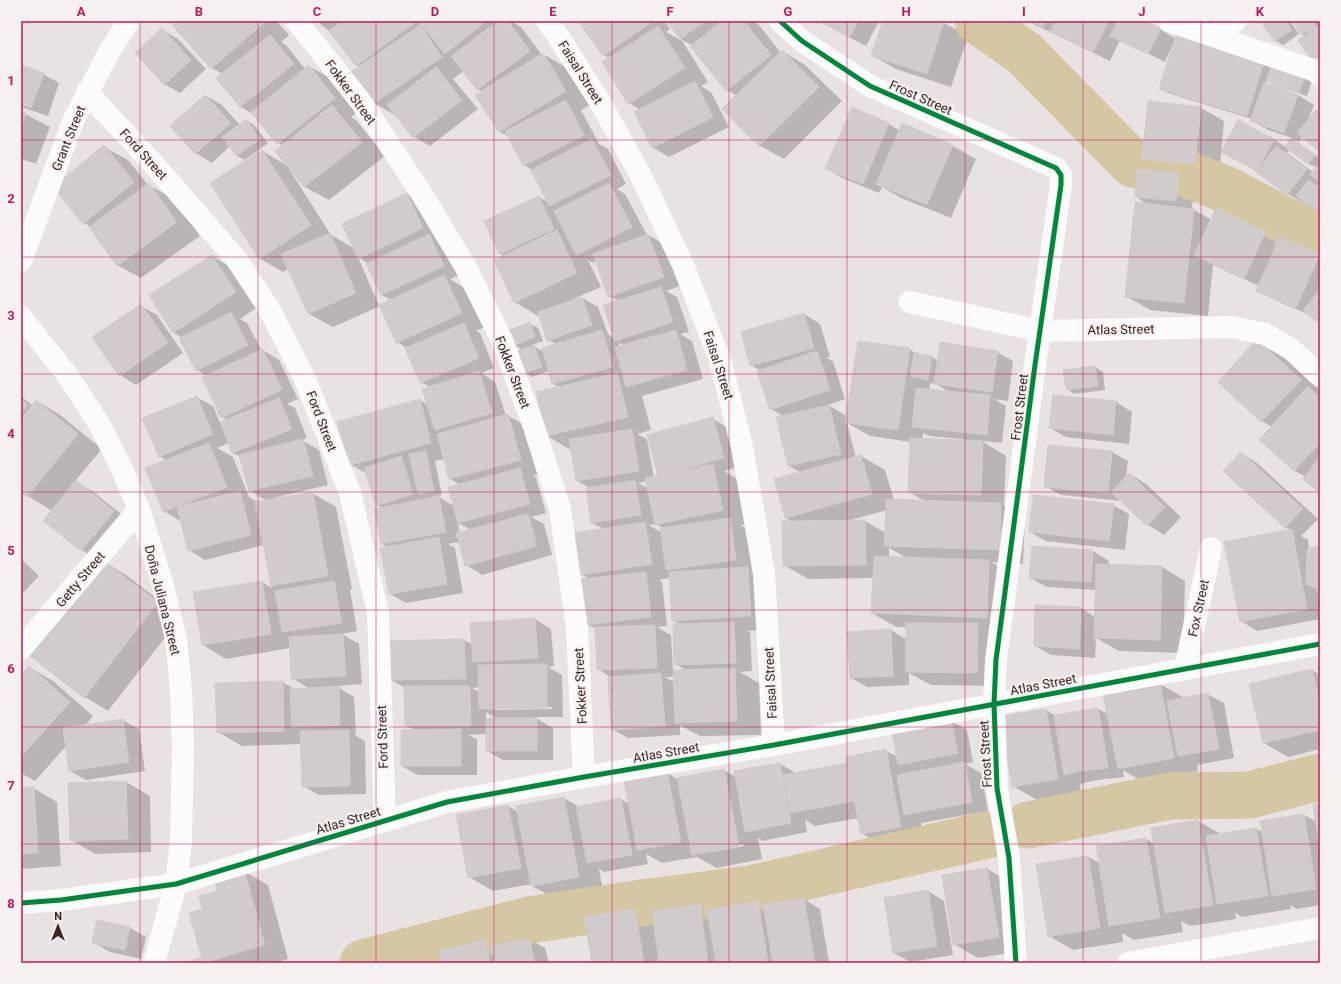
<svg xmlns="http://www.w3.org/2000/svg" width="1341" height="984" viewBox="0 0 1341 984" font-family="Roboto,sans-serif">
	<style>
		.shadow { fill: #0003; fill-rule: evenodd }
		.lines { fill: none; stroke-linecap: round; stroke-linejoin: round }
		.river { stroke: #d5c6a4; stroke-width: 47 }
		.building { fill: #d1cccb; stroke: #d1cccb }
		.minor { stroke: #fcfbfb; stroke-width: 22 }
		.tertiary { stroke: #fcfbfb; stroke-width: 22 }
		.cycleway-casing { stroke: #f7f0f0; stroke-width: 8 }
		.cycleway { stroke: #00873e; stroke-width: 5 }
		.grid { fill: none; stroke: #c2185b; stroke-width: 1; stroke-opacity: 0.55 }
		.labels { text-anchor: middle; stroke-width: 4; stroke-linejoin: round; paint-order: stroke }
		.street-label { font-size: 13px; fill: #3a2822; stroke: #f7f0f0 }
		.neatline { fill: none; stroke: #c2185b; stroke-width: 1.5 }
		.grid-label { font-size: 13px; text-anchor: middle; font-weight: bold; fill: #c2185b }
	</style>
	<rect width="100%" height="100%" fill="#e8e3e2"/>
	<path class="shadow" d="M171 21H276L289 35 281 42 286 45 305 69 309 66 333 80 358 112 351 117 356 120 385 156 329 200 305 187 290 169H289L331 235 354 248 407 194 423 203 460 275 450 279 468 290 485 327 476 331 480 333 494 368 481 373 495 382 506 416H508L532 429 544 473 533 476 536 478 546 513 531 517 544 524 552 555 482 575 466 565 459 542 448 544 455 548 463 593 406 603 390 594 388 547 382 544V508L377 505 367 474 350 464 420 400 428 405 430 387 421 382 407 348 397 342 380 306 333 327 309 314 289 268 283 272 259 258 262 151 288 166 283 146 278 143 254 115 241 107 218 78 223 74 211 68ZM358 257 369 264 382 295 391 300 379 306ZM445 459 450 479 461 485 454 506 437 496 442 495 435 461ZM458 523 471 530 460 533Z
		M318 21H511L521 27 542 55 543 54 567 68 590 105 581 110 599 144 608 149 626 184 617 189 625 194 647 235H648L664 244 680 286 666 291 677 297 689 332 680 334 692 341 703 379 642 396 651 430 637 434 647 439 654 478 660 476 712 419 729 428 739 467 724 471 737 479 746 524 740 525 746 528 752 569H750L772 582 774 629 747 631 750 632 752 671 740 672 759 683 761 735 700 736 680 725V735L628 738 612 729V678L598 669 596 629 587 624 590 579 581 574 604 529 592 523 590 488 577 481 571 450 547 436 560 388 553 384 549 371 532 377 524 372 523 350 514 345 530 324 538 328 543 341 532 345 544 352 556 344 548 340 540 315 538 316 515 302 505 256 500 254 539 197 549 203 532 170 524 165 509 137 499 131 482 92 478 89 464 71 453 79 478 109 430 146 414 137 398 117 374 103 360 67 357 65 331 32 322 26ZM588 260 593 263 597 261 609 296 619 301 615 339 608 334 598 307 582 298 572 302 571 300 601 287ZM618 342 624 346 620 347ZM647 481 649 489 638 483ZM656 524 663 528 662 533 649 525ZM670 578 673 620 681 625 675 664 686 670 673 671 671 635 657 627 667 626 662 582 659 580ZM665 677H674V682Z
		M579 21H665L670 29 666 32 682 41 668 21H752L759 25 780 52 782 51 805 65 842 101 784 159 760 146 723 109 737 96 727 90 693 46 681 39 708 82 701 86 711 92 729 127 669 157 652 147 640 110 629 103 609 58 604 55Z
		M821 21H879L866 46 837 31Z
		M884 21H940L968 36 951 87 896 69 873 56Z
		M1026 21H1142L1160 29 1176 39 1178 33 1312 81 1307 96 1275 85 1267 81 1266 84 1298 95 1314 105 1307 122 1320 113V151L1302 136 1300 141 1294 139 1293 140 1320 158V182L1317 186 1320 189V212L1305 202 1304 203 1288 194 1258 171 1238 161 1273 139 1286 147 1292 138 1268 130 1252 121V119L1168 93 1160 88 1174 47 1172 46 1165 62 1120 40 1110 61 1067 40 1053 33ZM1289 149 1309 164 1317 168 1313 172 1287 153Z
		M1186 21H1213L1214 25Z
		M1267 21H1290L1299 34 1283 45 1275 40Z
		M1294 21H1317L1320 26V66L1305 36 1302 34Z
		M162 30 178 39 206 69 180 93 164 84Z
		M21 66 43 74 59 83 48 116 21 107Z
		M206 96 222 105 240 125 246 120 254 125 268 143 245 160 237 156 230 146 212 163 196 153 172 126Z
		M1201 108 1224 121 1219 178 1178 174 1194 183 1192 209 1212 220 1217 209 1279 240 1280 238 1320 256V323L1312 316 1273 299 1257 290 1259 286 1213 265 1208 316 1150 310 1126 296 1149 205 1136 197 1168 173 1144 159Z
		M852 109 889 124 900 131 953 146 976 159 951 218 901 198 882 187 879 193 842 178 826 168Z
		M21 112 50 127 36 164 21 159Z
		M104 147 128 160 148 185 173 198 200 236 141 278 117 265 91 227 84 223Z
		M212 256 236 270 259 306 240 319 247 323 262 351 263 350 279 360 298 399 287 404 295 408 307 438 302 440 319 450 328 485 273 498 274 500 312 493 336 507 352 589 350 590 357 631 342 634 359 644 362 684 336 686 354 697 356 734H353L365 741 366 794 319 795 303 786 302 744 242 746 218 732 282 682 295 689H310L292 678 290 648 226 659 203 645 262 582 272 588 264 545 205 560 189 550 182 522 164 511 167 461 160 456 196 397 213 406 220 423 227 420 222 417 207 376 197 370 183 338 174 333 150 296ZM229 443 233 453 241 457 250 491 267 501 257 503 256 501 249 497 233 457 217 448Z
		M141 306 157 315 183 353 136 385 120 375Z
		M804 314 820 324 830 357 826 358 833 361 845 399 828 405 845 415 847 420 909 349 919 355 932 357 939 361 997 352 1013 361 1008 401 994 399 1006 406 1002 443 982 441 1006 456 1004 506 1025 518 1023 564 991 562 1012 575 1010 631 987 630 1001 638V686L931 685 909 673V685L867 687 851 678 891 630 907 640V627H896L872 613 874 578 808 579 784 565 793 522 786 518 775 480 801 473 789 466 783 416 771 409 761 371 751 365ZM930 383 936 384 951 393 929 390ZM847 423 870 436 911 442 909 492 926 502 894 500 885 470 861 456 856 458ZM923 433 929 436 962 439V441L922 440ZM887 510 886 533 865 521 851 520ZM889 548 907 558 889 557Z
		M1257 341 1281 354 1320 390V491L1306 477 1295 471 1260 440 1272 427 1262 421 1219 382Z
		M1095 367 1103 372 1105 390 1074 394 1067 389Z
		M21 396 33 406 37 401 60 415 102 449 75 481 92 491 130 521 98 560 82 550 44 520 52 511 28 496 21 491Z
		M1116 402 1132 412 1129 444 1066 437 1050 428Z
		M1112 452 1128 461 1126 478 1130 474 1146 484 1181 517 1164 535 1148 525 1122 501 1061 495 1045 486Z
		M1241 453 1257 463 1318 519 1301 536 1308 540 1309 549 1320 547V591L1317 590 1320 603V619L1257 631 1241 621 1291 530 1285 527Z
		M1113 505 1129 514 1125 550 1046 541 1030 532Z
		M1093 551 1109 561 1108 566 1162 567 1185 581 1183 653 1119 651 1096 638 1095 658 1051 655 1035 646 1081 608 1095 617 1096 590 1047 587 1030 578Z
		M21 559 39 576 21 595Z
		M103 561 126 575 181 617 108 711 85 697Z
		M535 619 551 629 554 666 548 667 562 675 563 717H534L553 728V760H503L487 751V734L468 735 477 739V775H418L402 766 415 730 406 726 405 688 391 680 464 640 473 645ZM479 687V692L472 688ZM552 707V709L494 710V708ZM486 712 491 715 498 719H486Z
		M29 667 53 681 93 716 85 726 122 720 139 729 145 771 86 780 70 771 66 746 35 781 21 773V676Z
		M1312 670 1320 675V749L1288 757 1264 743Z
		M1160 684 1183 697 1184 699 1207 694 1224 703 1234 758 1197 765 1198 771 1143 782 1123 770 1124 777 1097 780 1080 784 1081 793 1037 800 1013 786 1046 710 1056 716 1098 709 1108 714Z
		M951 721 967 730 973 762 965 764 981 773 988 811 921 823 924 840 885 847 861 833 858 818 815 826 805 820 807 832 762 841 758 838 762 859 717 868 697 857 662 863 646 854 648 864 604 872 599 869 603 891 556 899 532 886V884L493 891 469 877 508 806 518 812 564 798 579 807 621 799 629 804 667 773 677 779 723 770 736 777 780 764 796 773 848 764 886 751 898 757ZM743 844 744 846 712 852V850Z
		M126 782 150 796 151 852 95 854 71 840Z
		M33 788 57 802 61 866 21 869V789Z
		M1320 804V905L1297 909 1290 905 1291 909 1242 917 1235 913 1236 919 1190 926 1181 921 1183 932 1134 940 1122 933 1123 942 1073 950 1049 936 1088 857 1100 863 1146 839 1155 844 1198 821 1221 834 1256 829 1263 832 1304 815 1317 822Z
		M987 869 1011 883 1023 951 978 958 954 944 943 876Z
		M244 871 268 885 288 959 274 963H187L200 959 204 961 218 892Z
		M928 891 944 901 953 955 910 962 894 953Z
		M804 899 820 909 829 963H593L635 910 654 921 699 905 708 910 757 902 764 906Z
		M130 928 146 937 141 959 110 952 93 942Z
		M529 939 545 948 549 963H443L485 941 493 946Z"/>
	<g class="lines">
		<path class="river" d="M978 21 1024 53 1133 164 1177 170 1227 190 1282 219 1320 236
			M1028 825 1170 796 1250 795 1320 777
			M363 963 529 920 642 903 750 889 987 835"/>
	</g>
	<path class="building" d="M169 21H266L211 69Z
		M342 21H410L413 24 356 66 329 31Z
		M418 21H486L445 54Z
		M498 21H508L530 51 477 90 451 56Z
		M578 21H653L603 56Z
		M667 21H706L680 39Z
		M722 21H744L771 55 726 91 690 46Z
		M820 21H858L850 37 820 22Z
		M883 21H944L927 74 871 56Z
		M1030 21H1046L1043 27Z
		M1055 21H1109L1093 52 1050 32Z
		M1117 21H1144L1161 28 1148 54 1110 36Z
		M1265 21H1286L1292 30 1274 41 1262 23Z
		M1293 21H1313L1316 27 1301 35Z
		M420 25 442 57 373 104 351 72Z
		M1320 25V60L1314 64 1298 40Z
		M658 26 685 68 628 104 602 62Z
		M162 28 191 60 164 85 135 53Z
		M1177 32 1265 59 1247 116 1159 89Z
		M270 35 294 64 240 107 216 78Z
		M782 50 819 87 759 146 722 109Z
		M543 53 566 91 499 132 475 95Z
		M1272 64 1305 76 1299 92 1266 81Z
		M21 65 44 73 31 108 21 104Z
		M309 65 335 98 277 144 251 112Z
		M436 67 462 100 413 138 387 105Z
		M695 81 713 117 652 148 634 112Z
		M1264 82 1298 95 1284 133 1250 121Z
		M205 95 231 123 195 154 170 126Z
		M566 100 584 135 523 166 505 131Z
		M1148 101 1201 107 1195 164 1142 159Z
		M332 105 362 142 304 187 275 151Z
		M852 107 889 123 863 184 825 169Z
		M1316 110 1320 113V152L1297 133Z
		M21 111 26 113 21 127Z
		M246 119 260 139 236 156 222 137Z
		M1238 120 1274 139 1257 171 1221 152Z
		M902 123 953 145 927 205 876 184Z
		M1291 138 1315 155 1308 164 1285 147Z
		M592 139 611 175 549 206 531 170Z
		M104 145 134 182 83 224 53 187Z
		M1276 146 1307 169 1287 195 1256 172Z
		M262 150 311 225 259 259 210 183Z
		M1320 163V183L1310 174Z
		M1137 169 1179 173 1176 201 1135 197Z
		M1308 180 1320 189V204L1315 210 1296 196Z
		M149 183 177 222 117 266 89 227Z
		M609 183 632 227 576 255 554 211Z
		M407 193 423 228 358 259 342 224Z
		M539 196 554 229 499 254 484 221Z
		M1135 202 1194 209 1184 303 1125 297Z
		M1216 208 1266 231 1244 279 1194 255Z
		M557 230 577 273 514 303 494 260Z
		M330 233 356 293 308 314 281 254Z
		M429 234 444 266 381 295 366 264Z
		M648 234 664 277 608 297 593 254Z
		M1279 237 1320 254 1296 308 1256 291Z
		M212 255 236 292 173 333 149 295Z
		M444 275 462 313 396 343 379 305Z
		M661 287 673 322 615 341 603 305Z
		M1320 290V324L1303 310Z
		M582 297 592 325 547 341 538 312Z
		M141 304 168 343 119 376 92 337Z
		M231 312 248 345 196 371 179 338Z
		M804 313 814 348 750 366 741 332Z
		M530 322 535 337 513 346 507 331Z
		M464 323 479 358 420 383 405 348Z
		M602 330 613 367 552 384 542 348Z
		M676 330 687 370 626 387 615 347Z
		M1257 339 1301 380 1261 422 1218 382Z
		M858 341 910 348 898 430 845 423Z
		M940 342 998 351 992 392 934 384Z
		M534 345 542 367 524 373 517 351Z
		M263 349 282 390 221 418 202 377Z
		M817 351 830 390 770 410 757 371Z
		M914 353 932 356 928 380 910 376Z
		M1095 366 1098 386 1066 390 1063 370Z
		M479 371 492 413 435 430 422 389Z
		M617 373 628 417 546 436 536 392Z
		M1308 386 1320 398V443L1294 471 1259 440Z
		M916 388 990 395 987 435 912 427Z
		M1053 395 1116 401 1113 435 1049 428Z
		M197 396 213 434 159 457 142 418Z
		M279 398 292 429 232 453 220 422Z
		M21 399 28 405 21 414Z
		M420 399 431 443 350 465 337 422Z
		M36 400 78 434 27 497 21 492V419Z
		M829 405 841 454 788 466 776 417Z
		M508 414 521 460 449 479 437 434Z
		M713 417 724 458 658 476 647 435Z
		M632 429 639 471 576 481 569 439Z
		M910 438 983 441 981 495 908 493Z
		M303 439 313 476 249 491 239 455Z
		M209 443 227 487 163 512 145 468Z
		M1048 445 1112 451 1108 493 1044 487Z
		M426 451 434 491 418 494 409 454Z
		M1241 452 1303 509 1285 528 1223 471Z
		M861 455 872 494 785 518 774 479Z
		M401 456 413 494 376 506 364 468Z
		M1320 457V493L1303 479Z
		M713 464 723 510 655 525 645 478Z
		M520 468 530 504 458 523 448 487Z
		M1129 473 1165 507 1147 526 1111 492Z
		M76 480 114 511 81 551 43 521Z
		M635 480 641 515 591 523 586 488Z
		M240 491 251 535 188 551 177 507Z
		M313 492 328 576 271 586 255 502Z
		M1033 495 1114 504 1109 541 1029 532Z
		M439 496 446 532 381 544 374 509Z
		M886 499 1001 503 1000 550 884 546Z
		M528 514 537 546 465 566 456 533Z
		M730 518 736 560 666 570 660 528Z
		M865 520 866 565 783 566 782 521Z
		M645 522 652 564 580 575 574 533Z
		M1292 529 1307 609 1240 622 1224 542Z
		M439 537 447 584 389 594 380 548Z
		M1032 546 1093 550 1091 582 1029 578Z
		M1320 546V590L1306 584 1307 549Z
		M874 556 989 560 987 618 871 613Z
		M102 560 158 602 84 698 29 655Z
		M1096 564 1162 566 1160 640 1094 638Z
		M748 567 751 616 672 621 669 572Z
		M646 572 651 617 587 625 581 579Z
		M262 581 271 634 202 645 193 592Z
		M334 581 342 623 282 632 275 591Z
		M1035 605 1081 607 1079 649 1034 646Z
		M535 618 538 658 473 662 470 623Z
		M734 622 736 663 674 665 673 624Z
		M906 623H978L977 673 906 672Z
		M655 625 657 668 597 670 595 627Z
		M891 629 893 676 850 678 847 632Z
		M343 634 346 676 291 679 289 637Z
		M464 639 466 679 390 680 389 641Z
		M547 664V708L479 709 478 665Z
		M29 666 70 702 21 757V675Z
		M735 668 737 721 675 723 673 670Z
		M1312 669 1320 702V730L1263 743 1249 684Z
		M661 673 665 726 611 730 608 677Z
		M283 681 284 731 217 733 215 683Z
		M1160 683 1174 758 1118 769 1103 694Z
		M339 686 340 725 292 727 290 689Z
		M404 686H470L471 726H405Z
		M1208 693 1219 749 1178 756 1167 701Z
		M1098 708 1108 768 1080 771 1064 775 1054 715Z
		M1046 709 1058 779 1012 787 1000 716Z
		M486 718H537V751H486Z
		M123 719 129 762 69 771 63 728Z
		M951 720 958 753 898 765 892 732Z
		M461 729V766H401V730Z
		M349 730 350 786 302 787 300 731Z
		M886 749 901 827 861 834 854 801 790 813 783 775 847 763 846 757Z
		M965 762 972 802 904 815 897 775Z
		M780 763 791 823 745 832 734 771Z
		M724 769 739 846 692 855 677 778Z
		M667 771 681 842 637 850 624 780Z
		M126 781 128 839 70 841 68 783Z
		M34 787 38 853 21 854V788Z
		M564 797 579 877 531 886 516 806Z
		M621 798 632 855 587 863 576 807Z
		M1320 803V850L1313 805Z
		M508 805 521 868 468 878 456 815Z
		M1304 814 1316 889 1272 896 1260 821Z
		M1198 820 1213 905 1165 913 1151 828Z
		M1256 828 1268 896 1217 904 1206 836Z
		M1146 838 1160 918 1109 926 1096 846Z
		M1088 856 1100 928 1048 937 1036 864Z
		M987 868 999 937 953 945 942 875Z
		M244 870 265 945 203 963 189 913 202 909 199 896 217 891 214 878Z
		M928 890 937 946 893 953 884 898Z
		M804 898 815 963H773L763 905Z
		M758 901 768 963H716L707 910Z
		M700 904 708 963H659L652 911Z
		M635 909 644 963H592L584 917Z
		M97 920 130 927 125 950 92 943Z
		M529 938 535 963H495L491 946Z
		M485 940 490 963H442L439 951Z
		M200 958 202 963H184Z"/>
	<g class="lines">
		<path class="minor" d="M296 21 307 34 361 102 420 191 465 266 502 340 534 427 560 509 577 628 584 777
			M547 21 558 36 600 102 641 176 683 265 720 360 742 447 764 573 774 745
			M780 21 802 41 870 86 1056 168 1061 175V185L1035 365 996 660 994 704 997 788 1009 858 1016 963
			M1169 21 1313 70 1320 75
			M1212 35 1235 21
			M87 92 157 168 237 260 268 307 305 379 350 493 378 613 385 821
			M21 261 74 119 109 52 129 21
			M910 302 1040 331 1232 327 1265 334 1291 349 1320 376
			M21 649 139 509
			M1185 668 1211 548
			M21 903 61 900 176 884 447 802 584 777 774 745 1320 644
			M1128 963 1320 928"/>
		<path class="tertiary" d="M21 317 68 376 101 427 122 469 139 509 162 582 176 639 181 689 183 748 181 841 176 884 154 963"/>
		<defs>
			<path id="cycleway" d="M780 21 802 41 870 86 1056 168 1061 175V185L1035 365 996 660 994 704 997 788 1009 858 1016 963
				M21 903 61 900 176 884 447 802 584 777 774 745 1320 644"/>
		</defs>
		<use href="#cycleway" class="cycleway-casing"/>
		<use href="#cycleway" class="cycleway"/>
	</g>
	<path class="grid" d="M140 21V963M258 21V963M376 21V963M494 21V963M612 21V963M729 21V963M847 21V963M965 21V963M1083 21V963M1201 21V963M21 140H1320M21 257H1320M21 374H1320M21 492H1320M21 610H1320M21 727H1320M21 844H1320"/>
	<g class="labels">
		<g class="street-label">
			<text transform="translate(581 72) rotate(58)" y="5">Faisal Street</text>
			<text transform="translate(351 92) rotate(54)" y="5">Fokker Street</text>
			<text transform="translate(921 97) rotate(24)" y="5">Frost Street</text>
			<text transform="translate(68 138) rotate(-68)" y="5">Grant Street</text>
			<text transform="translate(144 154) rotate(48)" y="5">Ford Street</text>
			<text transform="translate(1121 329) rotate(-1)" y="5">Atlas Street</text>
			<text transform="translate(719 365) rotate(72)" y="5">Faisal Street</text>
			<text transform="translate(513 372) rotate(69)" y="5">Fokker Street</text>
			<text transform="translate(1019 407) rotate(-83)" y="5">Frost Street</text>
			<text transform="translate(322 421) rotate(69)" y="5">Ford Street</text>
			<text transform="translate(80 579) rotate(-50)" y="5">Getty Street</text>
			<text transform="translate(163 600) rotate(76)" y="5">Doña Juliana Street</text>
			<text transform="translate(1198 608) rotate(-78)" y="5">Fox Street</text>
			<text transform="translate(770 683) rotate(-93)" y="5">Faisal Street</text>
			<text transform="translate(1043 684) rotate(-11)" y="5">Atlas Street</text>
			<text transform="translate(580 686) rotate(-93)" y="5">Fokker Street</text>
			<text transform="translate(382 737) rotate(-92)" y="5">Ford Street</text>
			<text transform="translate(666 752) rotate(-10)" y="5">Atlas Street</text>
			<text transform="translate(985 754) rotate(-93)" y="5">Frost Street</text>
			<text transform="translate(348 820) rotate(-17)" y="5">Atlas Street</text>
		</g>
	</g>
	<rect width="1341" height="984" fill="none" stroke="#f7f0f0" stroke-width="44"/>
	<g transform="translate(58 926)" stroke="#f7f0f0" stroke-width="3" paint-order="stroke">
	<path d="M0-3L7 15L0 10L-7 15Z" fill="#3a2822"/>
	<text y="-6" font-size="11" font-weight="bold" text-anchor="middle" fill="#3a2822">N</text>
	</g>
	<rect x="22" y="22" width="1297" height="940" class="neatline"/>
	<g class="grid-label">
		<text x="81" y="16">A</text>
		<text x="199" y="16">B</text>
		<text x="317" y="16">C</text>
		<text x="435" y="16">D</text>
		<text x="553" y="16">E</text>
		<text x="670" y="16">F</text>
		<text x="788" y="16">G</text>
		<text x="906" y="16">H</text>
		<text x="1024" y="16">I</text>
		<text x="1142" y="16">J</text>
		<text x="1260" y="16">K</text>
		<text x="11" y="85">1</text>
		<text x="11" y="203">2</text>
		<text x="11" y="320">3</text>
		<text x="11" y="438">4</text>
		<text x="11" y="555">5</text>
		<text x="11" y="673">6</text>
		<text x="11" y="790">7</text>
		<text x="11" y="908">8</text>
	</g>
</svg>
